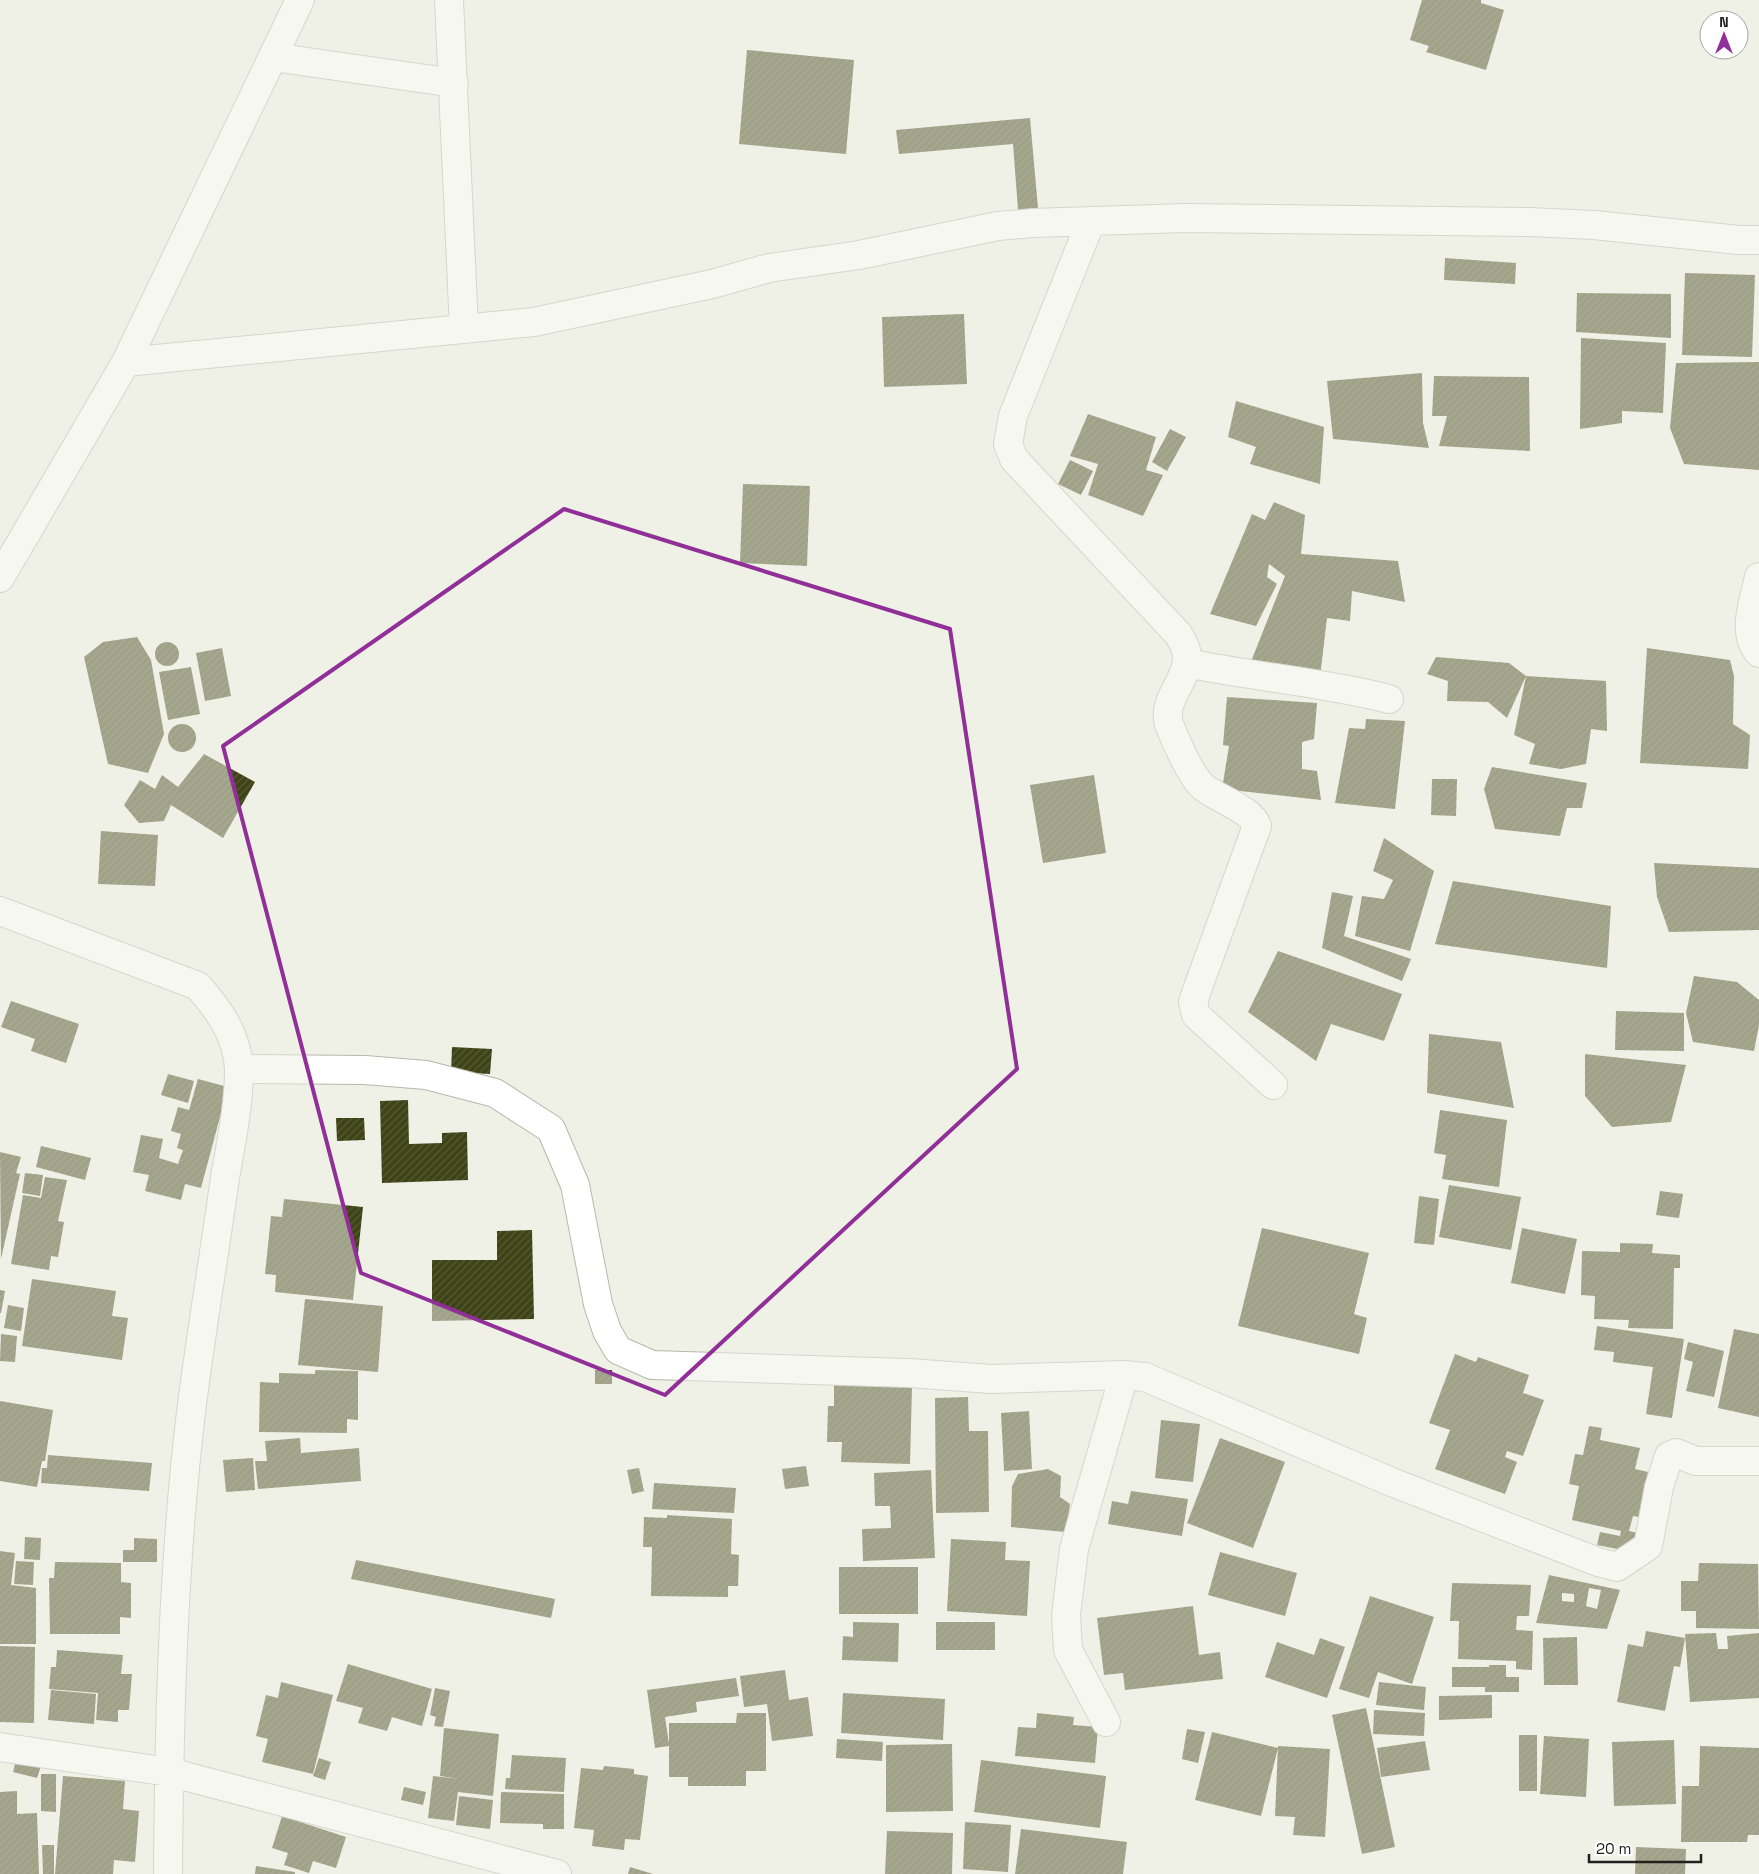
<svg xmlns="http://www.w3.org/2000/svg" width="1759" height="1874" viewBox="0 0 1759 1874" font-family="'Space Grotesk',sans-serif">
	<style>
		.building { fill: url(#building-hatch); fill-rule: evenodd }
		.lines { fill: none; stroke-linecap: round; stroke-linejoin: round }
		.minor-casing { stroke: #b6b8ae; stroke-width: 30 }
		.minor { stroke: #fff; stroke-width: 28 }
		.marked { fill: none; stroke: #902f97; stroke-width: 4; stroke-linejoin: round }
	</style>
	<defs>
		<pattern id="building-hatch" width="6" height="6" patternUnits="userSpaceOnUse" patternTransform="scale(1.25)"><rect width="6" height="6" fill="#3e4316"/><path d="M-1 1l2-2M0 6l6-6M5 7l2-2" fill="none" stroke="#575b37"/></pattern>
	</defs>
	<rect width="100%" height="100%" fill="#eff1e6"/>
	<path class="building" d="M1422 0H1481V3L1504 10 1486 70 1426 52 1429 46 1410 40Z
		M747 50 854 60 846 154 739 144Z
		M1030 118 1038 208 1018 210 1013 144 899 154 896 130Z
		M1445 258 1516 263 1515 284 1444 280Z
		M1685 273 1755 275 1752 357 1682 355Z
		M1577 293 1671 294V338L1576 332Z
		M964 314 967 384 884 387 882 317Z
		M1581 338 1666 343 1663 413 1622 411V423L1580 429Z
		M1759 362V470L1684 464 1670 428 1676 363Z
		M1422 373 1423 423 1429 448 1333 439 1327 381Z
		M1434 376 1529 377 1530 451 1439 446 1447 416H1432Z
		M1236 401 1324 427 1320 484 1250 464 1256 447 1228 437Z
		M1088 414 1156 437 1146 470 1163 475 1143 516 1088 495 1098 464 1070 456Z
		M1170 429 1186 437 1167 471 1152 462Z
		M1070 460 1093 471 1081 495 1058 484Z
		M743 484 810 486 807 566 740 563Z
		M1274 502 1305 515 1301 554 1398 561 1405 602 1352 591 1350 621 1327 618 1320 677 1250 664 1285 576 1269 564 1267 577 1277 584 1256 626 1210 614 1252 514 1265 520Z
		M137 637 151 660 164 734 148 773 108 764 84 657 103 642Z
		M155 654a12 12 0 1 1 24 0a12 12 0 1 1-24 0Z
		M222 648 231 696 205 701 196 653Z
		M1647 648 1730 660 1734 676 1733 724 1750 735 1748 769 1640 763Z
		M1436 657 1509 663 1526 676 1606 681 1607 731 1591 729 1586 764 1561 769 1529 764 1535 744 1514 735 1526 676 1507 718 1488 702 1447 701 1448 681 1427 674Z
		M191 667 200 714 168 720 159 672Z
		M1227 697 1317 703 1314 739 1302 742V769L1317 771 1321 800 1222 789 1229 746 1223 745Z
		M1366 719 1405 721 1395 809 1335 803 1349 728 1365 729Z
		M168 738a14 14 0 1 1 28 0a14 14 0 1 1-28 0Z
		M204 754 255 782 223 838 171 805 164 821 139 823 124 805 140 780 155 789 162 775 178 787Z
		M1492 767 1587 783 1582 808H1567L1560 836 1495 829 1484 789Z
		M1094 775 1106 853 1043 863 1030 785Z
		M1432 779H1457L1456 816 1431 815Z
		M101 831 158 835 155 886 98 884Z
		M1384 838 1434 871 1410 951 1355 936 1362 896 1384 899 1393 880 1373 871Z
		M1654 863 1759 868V930L1669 932 1657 897Z
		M1453 881 1611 906 1607 968 1435 944Z
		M1332 892 1353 896 1344 936 1411 959 1402 981 1322 948Z
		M1278 951 1402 994 1384 1041 1331 1024 1316 1061 1248 1012Z
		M1694 976 1737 982 1759 1000V1025L1754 1051 1693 1042 1686 1013Z
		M11 1001 79 1024 66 1063 31 1051 35 1039 1 1027Z
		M1616 1011 1684 1013V1051L1615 1050Z
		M1429 1034 1501 1042 1514 1108 1427 1093Z
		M452 1047 492 1049 490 1074 451 1072Z
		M1585 1054 1686 1065 1671 1122 1612 1127 1585 1096Z
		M168 1074 194 1081 188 1103 161 1095Z
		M198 1079 228 1087 201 1188 185 1184 181 1200 145 1191 149 1175 133 1172 141 1135 163 1139 159 1158 178 1164 183 1150 177 1148 181 1134 171 1131 178 1107 189 1110Z
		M408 1100 409 1144 442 1143V1133L467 1132 468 1180 382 1183 380 1101Z
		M1440 1110 1507 1120 1499 1187 1442 1179 1446 1155 1434 1153Z
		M336 1118H364L365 1140 337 1141Z
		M41 1146 91 1158 85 1180 36 1167Z
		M0 1152 21 1157 16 1173 20 1174 1 1259Z
		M25 1173 43 1175 40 1196 22 1193Z
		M45 1177 67 1180 58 1221 64 1222 58 1257 51 1256 49 1270 11 1264 23 1195 41 1198Z
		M1449 1185 1521 1197 1511 1250 1439 1237Z
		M1660 1191 1683 1194 1679 1218 1656 1215Z
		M1419 1196 1439 1199 1434 1245 1414 1243Z
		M284 1199 363 1207 353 1300 275 1292 276 1275 265 1274 271 1216 282 1217Z
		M1262 1228 1369 1253 1354 1314 1367 1318 1359 1354 1238 1326Z
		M1522 1228 1577 1239 1565 1294 1511 1283Z
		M532 1230 534 1319 432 1321V1260H497V1231Z
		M1620 1243 1653 1244 1652 1253 1680 1255V1268H1674L1673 1329 1628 1328 1629 1320 1594 1319 1595 1296 1581 1295 1582 1251 1620 1252Z
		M32 1279 116 1291 112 1316 128 1318 122 1360 22 1346Z
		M0 1290 5 1291 1 1313H0Z
		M305 1299 383 1306 378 1372 298 1365Z
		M8 1305 24 1308 21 1331 4 1328Z
		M1597 1326 1684 1339 1672 1418 1646 1414 1653 1367 1613 1362 1614 1352 1594 1350Z
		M1734 1329 1759 1334V1417L1718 1408Z
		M1 1334 17 1336 15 1362 0 1361Z
		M1688 1342 1724 1351 1714 1397 1686 1391 1693 1362 1684 1359Z
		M1455 1354 1476 1362 1478 1357 1529 1375 1523 1393 1544 1400 1523 1456 1507 1451 1505 1457 1517 1462 1505 1494 1435 1469 1450 1430 1429 1423Z
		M315 1370 358 1371V1420L347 1419V1433L259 1432 260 1382 279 1383V1373L315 1374Z
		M595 1370H612V1384H595Z
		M834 1385 912 1387 910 1464 841 1462 842 1442H827L828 1406H834Z
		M968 1397 969 1431H988L989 1512 936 1513 935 1398Z
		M0 1401 53 1410 45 1461H42L37 1487 0 1481Z
		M1029 1411 1032 1469 1004 1471 1001 1413Z
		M1161 1420 1200 1424 1193 1482 1155 1478Z
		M1589 1426 1602 1428 1600 1440 1640 1448 1635 1469 1648 1472 1639 1517 1633 1516 1629 1531 1638 1533 1633 1552 1597 1545 1600 1532 1620 1536 1621 1531 1572 1520 1579 1486 1569 1484 1575 1454 1583 1455Z
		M300 1438 301 1453 359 1448 361 1481 258 1489 255 1461H267L265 1441Z
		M1220 1438 1285 1462 1253 1548 1187 1523Z
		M48 1455 152 1463 149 1491 41 1483 42 1468H47Z
		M253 1458 255 1490 226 1492 223 1460Z
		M806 1466 809 1486 785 1489 782 1469Z
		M639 1468 644 1491 632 1494 627 1470Z
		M1048 1469 1061 1476 1060 1497 1070 1504 1066 1532 1011 1527 1012 1486 1018 1474Z
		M931 1470 935 1558 863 1561 862 1529 891 1528 890 1506H875L874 1473Z
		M654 1483 736 1488 734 1513 652 1509Z
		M1131 1491 1188 1499 1182 1536 1108 1524 1112 1501 1128 1504Z
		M667 1515 732 1519 731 1554 739 1555 738 1586H728V1597L651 1596 652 1547H643L644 1517 667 1518Z
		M25 1537 41 1538 40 1560 24 1559Z
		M134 1538 157 1539V1562H123V1550H134Z
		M951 1539 1006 1542 1005 1560 1030 1561 1027 1616 947 1611Z
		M0 1551 15 1553 11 1585 36 1588V1644H0Z
		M1220 1552 1297 1573 1285 1616 1208 1595Z
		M356 1560 555 1599 551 1618 351 1579Z
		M16 1561 34 1562 33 1585 14 1584Z
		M55 1562 121 1563V1582L131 1583V1618L120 1617V1634H50L49 1578H54Z
		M1699 1563 1758 1564 1759 1629 1696 1628V1611H1681V1581H1698Z
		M839 1567H918V1614H839Z
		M1549 1575 1620 1590 1607 1629 1536 1623ZM1589 1588 1601 1590 1597 1609 1586 1606ZM1562 1593 1574 1594V1602L1562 1601Z
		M1452 1583 1531 1585 1529 1616H1517L1516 1630 1533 1631 1532 1670 1516 1669V1661L1458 1659 1459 1621H1450Z
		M1370 1596 1434 1617 1412 1684 1378 1672 1369 1698 1339 1689Z
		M1193 1606 1199 1655 1220 1652 1223 1679 1125 1690 1123 1673 1104 1675 1097 1618Z
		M853 1622 899 1623 898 1662 842 1660 843 1636 853 1637Z
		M936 1622H995V1650H936Z
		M1646 1631 1685 1638 1680 1667 1674 1666 1665 1711 1617 1702 1628 1644 1643 1647Z
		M1716 1633 1718 1649H1728L1727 1636 1759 1633V1698L1690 1702 1685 1634Z
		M1577 1637 1578 1685H1544L1543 1638Z
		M1320 1638 1345 1647 1327 1698 1265 1677 1277 1642 1314 1655Z
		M0 1646 35 1647 34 1723 0 1722Z
		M57 1650 123 1655 121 1674H132L129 1710H118V1722L96 1720 98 1693 49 1689 51 1667H56Z
		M348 1664 432 1689 422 1726 392 1717 387 1731 358 1723 363 1708 336 1701Z
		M1489 1665H1506V1677H1519V1692H1485V1687H1452V1667H1489Z
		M785 1670 789 1700 808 1697 813 1736 772 1741 767 1704 744 1707 740 1676Z
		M736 1678 739 1696 696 1702 697 1712 665 1717 669 1744V1723H736L737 1713H766V1771H746V1786H688V1777H669V1746L655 1748 647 1690Z
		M281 1682 333 1695 313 1774 262 1762 268 1739 256 1736 266 1695 278 1698Z
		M1379 1682 1426 1687 1424 1710 1376 1705Z
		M435 1688 450 1691 443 1727 434 1726 436 1717 430 1715Z
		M51 1690 96 1694 94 1724 48 1720Z
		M843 1693 945 1699 943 1740 841 1733Z
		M1492 1695V1718L1439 1720V1696Z
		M1366 1708 1395 1847 1362 1854 1332 1715Z
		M1374 1710 1425 1713 1424 1736 1373 1734Z
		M1037 1713 1074 1717 1073 1725 1098 1727 1095 1763 1015 1756 1018 1727 1036 1728Z
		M444 1728 499 1734 493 1796 458 1792 454 1821 428 1818 433 1776 459 1779 440 1776Z
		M1187 1729 1205 1732 1198 1763 1182 1759Z
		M1212 1732 1278 1748 1261 1816 1195 1800Z
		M1519 1735H1537V1791H1519Z
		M1544 1736 1589 1739 1586 1797 1540 1794Z
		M837 1739 883 1742 882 1761 836 1758Z
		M1674 1740 1676 1804 1614 1806 1612 1742Z
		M1425 1741 1430 1770 1381 1777 1377 1748Z
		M952 1744 953 1811 886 1812V1745Z
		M1278 1746 1330 1749 1325 1837 1293 1835 1295 1817 1275 1816Z
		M1700 1746 1759 1748V1835H1748L1747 1842H1681L1682 1786H1699Z
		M512 1755 566 1758 564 1792 505 1789 506 1778H510Z
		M319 1758 331 1762 325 1780 313 1776Z
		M16 1760 41 1766 37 1778 13 1772Z
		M981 1760 1106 1776 1100 1828 974 1812Z
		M604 1766 634 1769V1774L648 1776 640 1840 625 1839 624 1850 592 1846 594 1830 574 1828 581 1768 603 1770Z
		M41 1774H56V1812L41 1811Z
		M63 1776 125 1781 123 1809 139 1811 135 1862 114 1860 113 1874H55Z
		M404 1787 426 1792 423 1805 401 1800Z
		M17 1791V1814L37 1813 39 1874H0V1792Z
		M501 1792 564 1794V1829H543V1824L500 1823Z
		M459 1796 493 1800 490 1829 456 1825Z
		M282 1816 346 1837 336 1868 313 1861 309 1873 284 1865 288 1853 272 1848Z
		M965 1822 1011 1825 1008 1872 963 1869Z
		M1021 1829 1127 1842 1123 1874H1015Z
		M887 1831 953 1833 952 1874H885Z
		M42 1845H54V1874H43Z
		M1636 1847 1686 1849 1685 1874H1635Z
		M256 1866 295 1872V1874H255Z
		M630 1867 653 1874H628Z"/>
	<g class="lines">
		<defs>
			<path id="minor" d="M449 0 464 329
				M273 57 454 83
				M1091 221 1013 416 1008 444 1014 459 1178 634C1182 640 1186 647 1187 655 1190 678 1161 700 1169 724 1175 740 1190 774 1202 786 1215 798 1252 809 1257 826L1197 990 1193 1002 1196 1015 1273 1085
				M126 362 534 322 712 284 769 268 859 255 998 226 1033 223 1185 218 1529 222 1594 225 1739 240H1759
				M1759 577C1754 601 1741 632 1759 653
				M0 578 126 362 300 0
				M1187 663C1254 677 1323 682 1389 699
				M0 911 198 986C219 1010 238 1036 239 1070 239 1105 231 1143 225 1178 214 1256 201 1333 191 1412 173 1564 169 1721 168 1874
				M239 1069 365 1070 426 1075 495 1093 551 1129 575 1185 598 1304 607 1331 618 1350 652 1365 909 1373 991 1379 1124 1375 1145 1377 1394 1483 1598 1562 1617 1567 1648 1546 1659 1487 1669 1456 1676 1453 1696 1461H1759
				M1106 1722 1068 1650 1066 1615 1074 1549 1124 1375
				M0 1747 169 1772 557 1874"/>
		</defs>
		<use href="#minor" class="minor-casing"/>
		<use href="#minor" class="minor"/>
	</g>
	<path d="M0 0H1759V1874H0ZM564 509 950 629 1017 1069 665 1395 361 1273 223 746Z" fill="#eff1e6" fill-opacity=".55" fill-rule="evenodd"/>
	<path class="marked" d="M564 509 950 629 1017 1069 665 1395 361 1273 223 746Z"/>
	<g transform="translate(1724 35)"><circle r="24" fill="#ffffff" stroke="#a6a6a5"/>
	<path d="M0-4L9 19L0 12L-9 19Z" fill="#902f97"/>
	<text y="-8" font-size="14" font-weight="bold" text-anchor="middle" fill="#20211d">N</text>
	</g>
	<path d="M1589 1854v8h112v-8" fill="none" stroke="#20211d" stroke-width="2.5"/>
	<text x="1596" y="1854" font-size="15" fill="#20211d" stroke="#ffffff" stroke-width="4" paint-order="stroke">20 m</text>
</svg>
